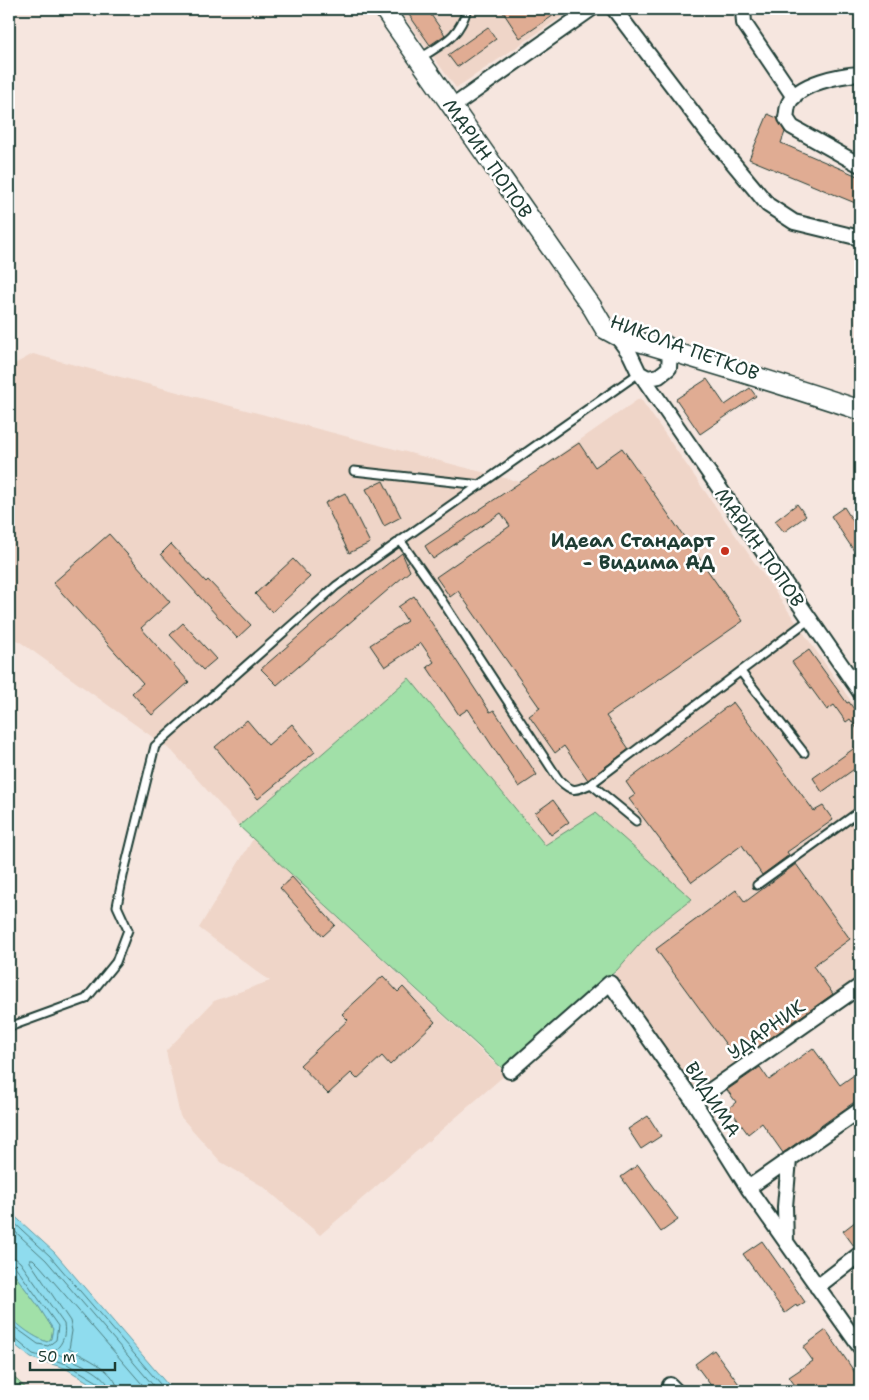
<svg xmlns="http://www.w3.org/2000/svg" width="869" height="1400" viewBox="0 0 869 1400" font-family="'Shantell Sans',sans-serif">
	<style>
		.built { fill: #efd5c8 }
		.green { fill: #a1e0a8; stroke: #608e6e }
		.water { fill: #8fdcee; stroke: #629ca4 }
		.lines { fill: none; stroke-linecap: round; stroke-linejoin: round }
		.shore { stroke: #4c7d7e; stroke-width: 1 }
		.building { fill: #e0ac93; stroke: #1f3d34 }
		.service-casing { stroke: #1f3d34; stroke-width: 11 }
		.minor-casing { stroke: #1f3d34; stroke-width: 18 }
		.secondary-casing { stroke: #1f3d34; stroke-width: 22 }
		.service { stroke: #fff; stroke-width: 7 }
		.minor { stroke: #fff; stroke-width: 14 }
		.secondary { stroke: #fff; stroke-width: 19 }
		.poi-dot { fill: #c8321e; stroke: #fff; stroke-width: 2 }
		.labels { text-anchor: middle; stroke-width: 5; stroke-linejoin: round; paint-order: stroke }
		.street-label { font-size: 19px; fill: #1f3d34; stroke: #fff }
		.poi-label { font-size: 19px; font-weight: bold; fill: #1f3d34; stroke: #fff; text-anchor: end }
	</style>
	<rect width="100%" height="100%" fill="#f6e6df"/>
	<filter id="ink" filterUnits="userSpaceOnUse"><feTurbulence type="fractalNoise" baseFrequency=".02" numOctaves="2"/><feDisplacementMap in="SourceGraphic" scale="10" xChannelSelector="R" yChannelSelector="G"/><feConvolveMatrix kernelMatrix="1 2 1 2 8 2 1 2 1" color-interpolation-filters="sRGB"/></filter>
	<g filter="url(#ink)">
		<path class="built" d="M398 9H573L456 88Z
			M33 354 520 482 640 398 860 714V985L742 1065 687 1092 610 983 617 970 652 930 692 898 545 845 409 679 239 826 172 751 9 634V367Z
			M253 839 506 1074 320 1235 264 1187 221 1162 180 1116 166 1051 214 1001 270 981 199 928Z"/>
		<path class="green" d="M409 678 545 845 595 813 692 899 652 930 617 970 503 1069 239 826Z
			M9 1267 39 1307 53 1329 51 1339 47 1342C33 1337 19 1327 9 1316Z
			M9 1373 29 1391H9Z"/>
		<path class="water" d="M9 1211 54 1252 173 1391H100L98 1388 65 1368 31 1358 9 1340V1316C19 1326 33 1337 47 1342L51 1339 53 1329 39 1307 9 1267Z"/>
		<g class="lines">
			<path class="shore" d="M9 1218 50 1256 166 1391
				M9 1226 46 1260 158 1391
				M9 1257 15 1258 20 1262 64 1324C66 1334 63 1344 55 1350V1353C70 1359 109 1373 110 1391
				M9 1263 15 1266 58 1326 56 1340 48 1346 38 1344 9 1323
				M9 1337 14 1338 33 1354 67 1364 101 1384 104 1391
				M118 1391C117 1371 85 1357 69 1349L72 1331 70 1321 30 1262V1259H33L40 1266 148 1391"/>
		</g>
		<path class="building" d="M405 9H427L445 35 430 45Z
			M501 9H563L520 38Z
			M488 27 496 39 457 67 448 55Z
			M768 114 777 118 785 132 781 143 860 177V205L749 159Z
			M707 379 725 405 750 388 756 396 700 434 676 399Z
			M579 443 595 467 622 448 743 621 606 716 629 749 588 780 564 746 555 753 529 716 540 708 458 591 450 597 436 577 510 526 501 513 433 559 425 546Z
			M383 481 401 517 384 526 366 489Z
			M345 493 370 543 349 553 325 503Z
			M797 504 806 516 784 532 775 521Z
			M844 507 860 532V560L831 516Z
			M109 534 170 602 141 628 189 682 152 715 132 693 143 683 53 583Z
			M171 544 206 582 208 580 251 625 237 638 161 554Z
			M402 553 410 571 277 685 261 669 344 597Z
			M293 559 310 577 272 612 255 594Z
			M414 596 490 712 494 710 537 775 519 787 468 709 459 715 427 667 434 662 421 643 385 667 370 645 407 621 398 607Z
			M183 623 216 659 203 670 170 635Z
			M809 650 847 703 849 702 860 718V733L850 719 846 722 834 705 827 710 792 662Z
			M733 702 814 811 823 806 833 820 787 852 789 855 762 875 742 845 692 882 629 799 635 795 626 782Z
			M247 720 268 745 292 724 315 752 258 799 215 747Z
			M860 744V765L822 792 813 778Z
			M553 800 569 822 551 835 535 813Z
			M796 864 850 939 813 966 833 994 738 1061 656 949 736 890 745 902Z
			M292 877 335 925 323 936 280 888Z
			M383 976 398 992 403 987 435 1022 390 1065 382 1056 357 1079 351 1073 328 1094 300 1065 348 1020 342 1014Z
			M813 1048 840 1085 854 1075 860 1084V1098L783 1153 762 1123 748 1134 729 1108 736 1102 727 1090 760 1067 769 1080Z
			M648 1116 661 1136 641 1149 628 1129Z
			M638 1165 678 1220 661 1232 621 1177Z
			M860 1218V1241L854 1246 843 1231Z
			M762 1241 805 1302 797 1307 796 1305 785 1313 743 1254Z
			M826 1330 860 1380V1391H799L789 1377 813 1361 803 1347Z
			M714 1350 744 1391H715L695 1364Z"/>
		<g class="lines">
			<defs>
				<path id="service" d="M419 59C443 43 459 38 467 9
					M354 471 481 485
					M400 540 433 587 559 780C573 793 575 791 591 784L810 619
					M741 672 804 753
					M591 784 636 821
					M757 885 860 811
					M9 1027 86 999 116 962 128 930 117 906 123 876 155 746 336 586 639 373"/>
				<path id="minor" d="M614 9 709 134 768 205 794 222 860 238
					M743 9 744 23 794 97
					M860 74C840 75 799 83 789 103 787 107 787 114 786 118L792 127 860 165
					M452 107 591 9
					M616 335 630 354 639 373 648 378 659 376 669 368 670 351 667 344
					M642 376 860 692
					M510 1071 610 983 694 1102 748 1188 860 1347
					M694 1102 860 986
					M748 1188 860 1110
					M786 1242 785 1207 789 1159
					M817 1287 860 1254
					M670 1385 676 1391"/>
				<path id="secondary" d="M384 9 592 307 605 329 616 335C698 359 779 383 860 410"/>
			</defs>
			<use href="#service" class="service-casing"/>
			<use href="#minor" class="minor-casing"/>
			<use href="#secondary" class="secondary-casing"/>
			<use href="#service" class="service"/>
			<use href="#minor" class="minor"/>
			<use href="#secondary" class="secondary"/>
		</g>
	</g>
	<circle class="poi-dot" cx="725" cy="551" r="5"/>
	<g class="labels">
		<g class="street-label">
			<text transform="translate(488 158) rotate(55)" y="7">МАРИН ПОПОВ</text>
			<text transform="translate(685 347) rotate(20)" y="7">НИКОЛА ПЕТКОВ</text>
			<text transform="translate(760 547) rotate(55)" y="7">МАРИН ПОПОВ</text>
			<text transform="translate(766 1029) rotate(-35)" y="7">УДАРНИК</text>
			<text transform="translate(713 1099) rotate(57)" y="7">ВИДИМА</text>
		</g>
		<g class="poi-label">
			<text x="715" y="547">Идеал Стандарт<tspan x="715" dy="22">- Видима АД</tspan></text>
		</g>
	</g>
	<rect width="869" height="1400" fill="none" stroke="#fff" stroke-width="30"/>
	<rect x="15" y="15" width="839" height="1370" fill="none" stroke="#1f3d34" stroke-width="2" filter="url(#ink)"/>
	<path d="M30 1362v8h85v-8" fill="none" stroke="#1f3d34" stroke-width="2.5"/>
	<text x="38" y="1362" font-size="15" fill="#1f3d34" stroke="#ffffff" stroke-width="4" paint-order="stroke">50 m</text>
</svg>
